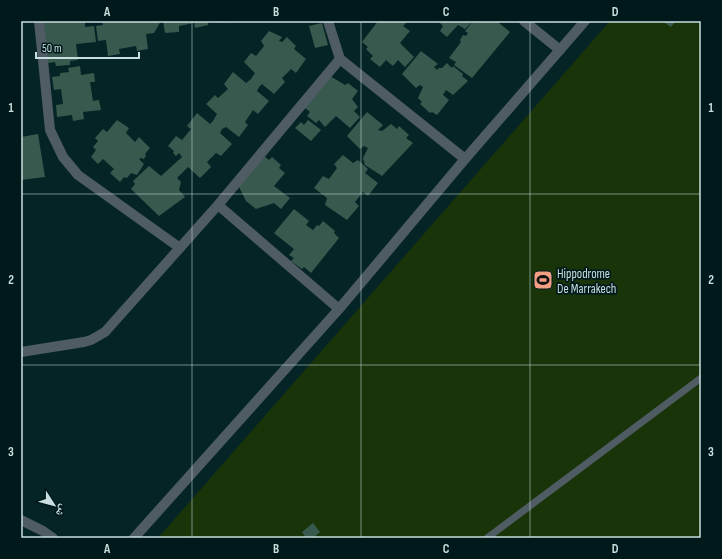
<svg xmlns="http://www.w3.org/2000/svg" width="722" height="559" viewBox="0 0 722 559" font-family="'Sofia Sans Condensed','Noto Naskh Arabic',sans-serif">
	<style>
		.green { fill: #1a340a }
		.building { fill: #38594d }
		.lines { fill: none; stroke-linecap: round; stroke-linejoin: round }
		.service { stroke: #4f5c63; stroke-width: 7 }
		.minor { stroke: #4f5c63; stroke-width: 10 }
		.grid { fill: none; stroke: #c9dedf; stroke-width: 1; stroke-opacity: 0.55 }
		.labels { text-anchor: middle; stroke-width: 3.5; stroke-linejoin: round; paint-order: stroke }
		.poi-label { font-size: 13px; fill: #c9dedf; stroke: #001a1c; text-anchor: start }
		.neatline { fill: none; stroke: #c9dedf; stroke-width: 1.5 }
		.grid-label { font-size: 13px; text-anchor: middle; font-weight: bold; fill: #c9dedf }
	</style>
	<rect width="100%" height="100%" fill="#052426"/>
	<path class="green" d="M610 21H701V538H158Z"/>
	<path class="building" d="M43 21H85V27L94 26 96 42 76 44 78 60 70 61V65L56 66 55 62 48 63Z
		M102 21H161L154 33 146 34 148 49 137 51 136 46 119 49 120 54 108 56 106 40 98 41 96 26 103 25Z
		M163 21H208V25L195 28 194 23 179 26V32L165 33Z
		M219 21H230V22L219 23Z
		M378 21H404L406 23 403 26 410 31 400 43 414 57 405 67 398 60 393 66 386 60 380 67 370 59 373 56 366 49 368 47 362 42Z
		M438 21H473L465 29 458 25 447 37 440 31 443 26Z
		M473 21 477 23 479 21H500L499 23 510 32 472 78 454 65 456 62 449 58 461 42 460 40 463 35 466 36 468 33 465 31Z
		M662 21H676L671 27Z
		M322 23 328 45 315 48 309 26Z
		M269 31 282 37 279 41 282 42 287 37 296 46 294 49 306 59 296 73 291 69 282 78 285 82 274 94 262 84 259 87 257 91 269 101 258 114 253 110 245 122 248 125 239 137 226 127 222 129 220 133 232 144 221 156 216 153 207 162 211 167 200 178 188 167 177 178 181 182 179 190 185 197 159 216 131 189 135 184 133 181 149 166 161 176 182 157 179 153 176 156 173 153 174 151 168 146 176 136 182 140 191 129 187 126 197 113 210 124 213 121 217 114 206 104 215 95 218 98 228 89 224 84 233 72 246 83 251 79 255 73 244 62 251 53 256 56 264 46 261 41Z
		M421 51 438 64 434 67 437 70 439 68H442L447 63 452 68 453 66 463 74 462 76 468 81 453 95 446 90 443 95 449 100 437 115 432 112 430 113 420 104 422 102 418 98 423 87 420 85 416 88 402 74Z
		M80 66 81 75 94 73 95 82H90L93 101 99 100 101 110 83 112 84 119 73 121 72 115 57 117 56 105 63 104 61 89 54 90 52 77 60 76V73L69 72 68 68Z
		M330 76 345 85 348 83 358 91 352 99 358 107 354 111 360 117 350 128 336 116 325 127 319 120 316 123 307 116 310 112 304 107Z
		M367 112 383 125 378 130 382 131 391 124 397 129 399 126 409 135 406 138 413 143 382 176 365 165 363 158 368 148 364 146 360 149 347 136Z
		M117 120 129 128 126 133 135 142 139 137 150 148 145 154 146 155 144 159 141 158 139 159 144 164 137 175 131 173 127 178 124 177 120 182 110 173 114 169 103 159 98 164 91 157 96 150 93 147 98 141 95 138 103 129 107 132Z
		M308 120 321 130 311 141 295 128 301 122 304 125Z
		M38 134 45 177 21 180V137Z
		M343 155 353 163 358 160 368 169 365 173 378 183 368 196 363 192 355 202 359 206 347 220 325 205 327 198 314 188 323 176 329 179 337 168 334 164Z
		M264 156 269 160 272 157 281 165 279 168 285 173 274 186 290 198 281 209 274 203 256 209 246 201 238 185Z
		M294 209 309 221 306 225 313 230 317 225 319 226 323 221 335 231 334 233 339 238 311 273 304 267 302 269 291 261 294 258 289 255 294 249 274 233Z
		M313 523 320 532 313 538H306L302 532Z"/>
	<g class="lines">
		<path class="service" d="M487 538 701 378"/>
		<path class="minor" d="M39 21 50 130 63 157 78 175 180 248
			M328 21 340 59 465 159
			M524 21 560 50
			M218 205 339 309
			M21 352 84 342 91 340 105 332 218 205 340 59
			M21 520 43 531 53 538
			M134 538 339 309 465 159 585 21"/>
	</g>
	<path class="grid" d="M192 21V538M361 21V538M530 21V538M21 194H701M21 365H701"/>
	<defs>
		<symbol id="stadium-square" viewBox="-11 -11 22 22"><rect x="-9" y="-9" width="18" height="18" rx="4" fill="#f39f83" stroke="#001a1c"/><path d="M0-5a6.5 5 0 1 0 0 10a6.5 5 0 1 0 0-10ZM-3.5-1.8h7v3.6h-7Z" fill="#111"/></symbol>
	</defs>
	<g fill-rule="evenodd">
		<use href="#stadium-square" x="532" y="269" width="22" height="22"/>
	</g>
	<g class="labels">
		<g class="poi-label">
			<text x="557" y="278">Hippodrome<tspan x="557" dy="15">De Marrakech</tspan></text>
		</g>
	</g>
	<rect width="722" height="559" fill="none" stroke="#001a1c" stroke-width="44"/>
	<g transform="translate(54 505) rotate(126)" stroke="#001a1c" stroke-width="3" paint-order="stroke">
	<path d="M0-3L7 15L0 10L-7 15Z" fill="#c9dedf"/>
	<text y="-6" font-size="11" font-weight="bold" text-anchor="middle" fill="#c9dedf">ش</text>
	</g>
	<path d="M36 52v6h103v-6" fill="none" stroke="#c9dedf" stroke-width="2"/>
	<text x="42" y="52" font-size="12" fill="#c9dedf" stroke="#001a1c" stroke-width="3" paint-order="stroke">50 m</text>
	<rect x="22" y="22" width="678" height="515" class="neatline"/>
	<g class="grid-label">
		<text x="107" y="16">A</text>
		<text x="276" y="16">B</text>
		<text x="446" y="16">C</text>
		<text x="615" y="16">D</text>
		<text x="11" y="112">1</text>
		<text x="711" y="112">1</text>
		<text x="11" y="284">2</text>
		<text x="711" y="284">2</text>
		<text x="11" y="456">3</text>
		<text x="711" y="456">3</text>
		<text x="107" y="553">A</text>
		<text x="276" y="553">B</text>
		<text x="446" y="553">C</text>
		<text x="615" y="553">D</text>
	</g>
</svg>
